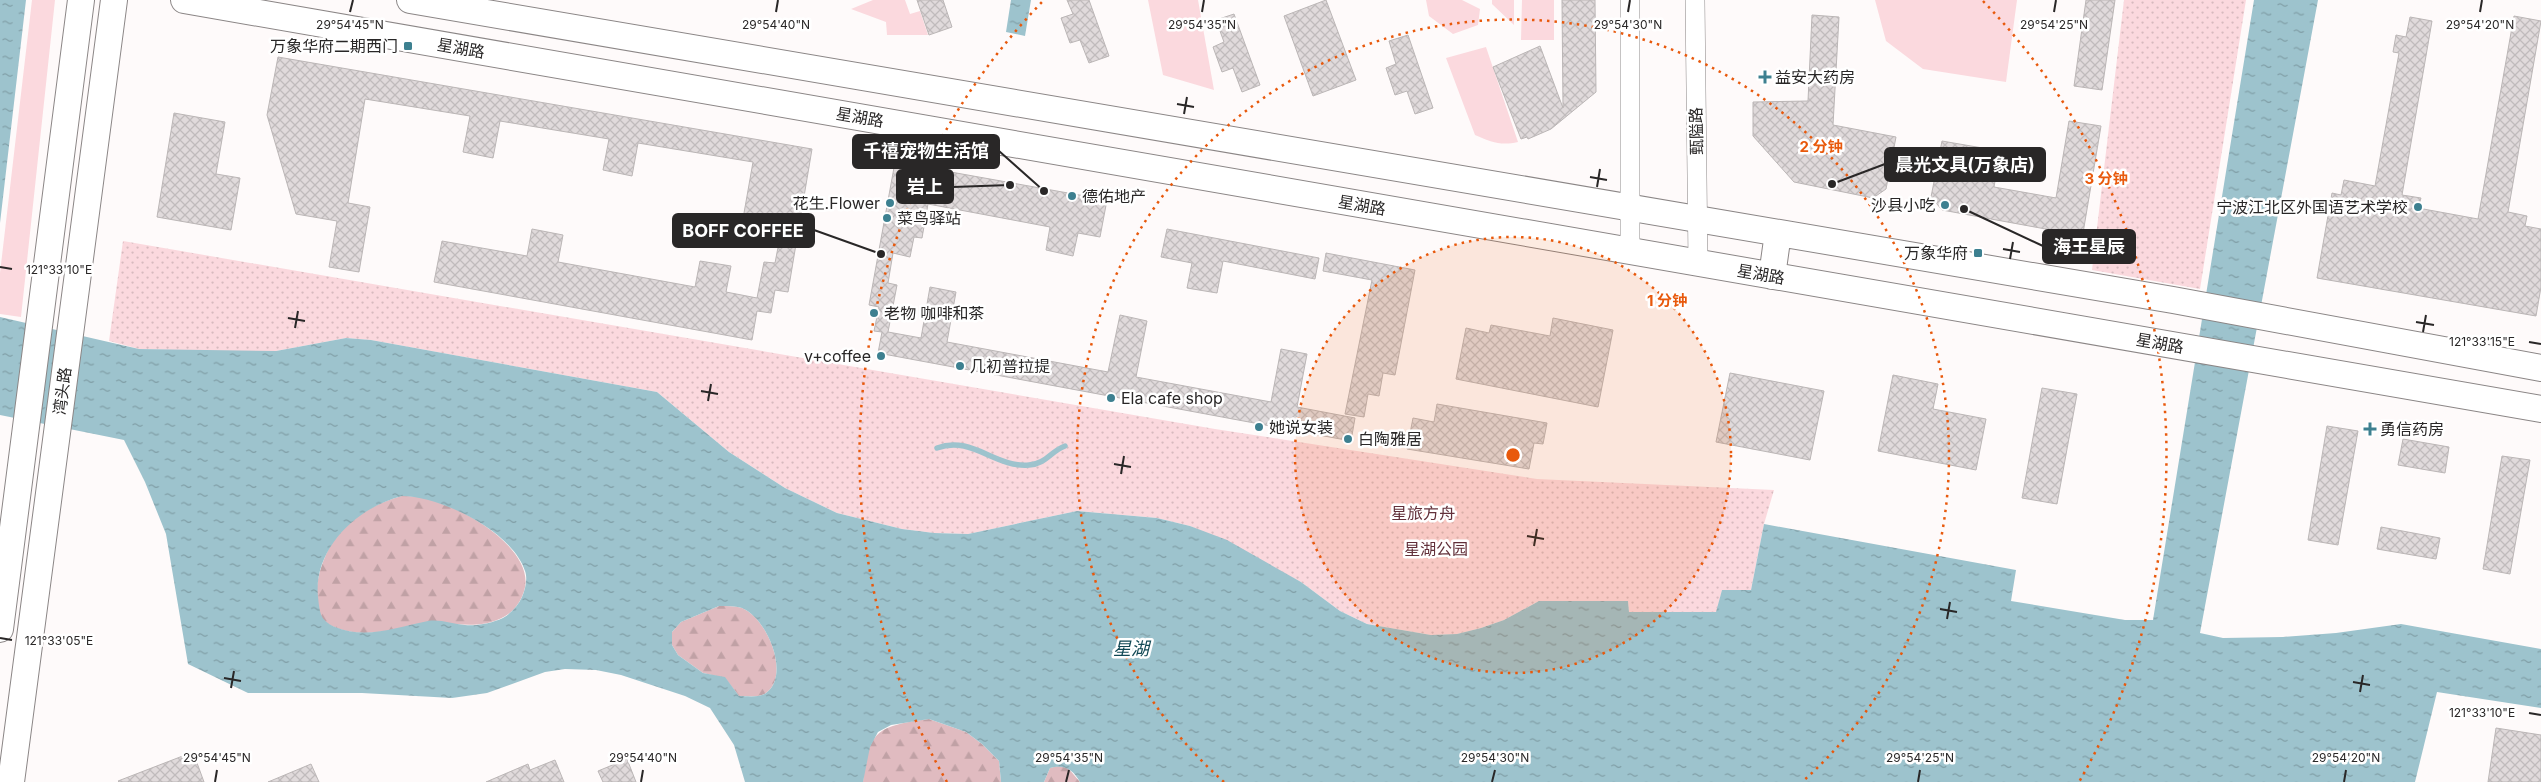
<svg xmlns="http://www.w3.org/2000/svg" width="2541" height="782" viewBox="0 0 2541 782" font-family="Inter,'Noto Sans SC',sans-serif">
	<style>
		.green { fill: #fbd9de }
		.forest { fill: url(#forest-firs) }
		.park { fill: url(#park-dots) }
		.water { fill: url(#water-ripples); fill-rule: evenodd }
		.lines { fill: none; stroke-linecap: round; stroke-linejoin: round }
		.stream { stroke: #9dc3cd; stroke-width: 5.5 }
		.building { fill: url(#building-cross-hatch); stroke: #bbb6b6 }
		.street-casing { stroke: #8b8686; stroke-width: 20 }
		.secondary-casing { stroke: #8b8686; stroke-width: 28 }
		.street { stroke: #fff; stroke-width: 19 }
		.secondary { stroke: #fff; stroke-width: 26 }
		.ticks { fill: none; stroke: #292727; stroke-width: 2 }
		.ring { fill: none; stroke: #e8590c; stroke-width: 2.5; stroke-dasharray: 2.5 5 }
		.poi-dot { fill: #3d8090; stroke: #fff; stroke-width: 2 }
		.labels { text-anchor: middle; stroke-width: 5; stroke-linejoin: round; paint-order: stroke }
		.poi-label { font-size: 16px; fill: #292727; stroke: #fff; text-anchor: start }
		.street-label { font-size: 16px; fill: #292727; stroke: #fff }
		.park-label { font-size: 16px; fill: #62303a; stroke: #fff }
		.water-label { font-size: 18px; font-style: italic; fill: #114854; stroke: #fff }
		.ticks-label { font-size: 12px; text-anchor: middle; fill: #292727; stroke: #fff; stroke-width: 5; stroke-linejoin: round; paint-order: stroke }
		.centre { fill: #e8590c; stroke: #fff; stroke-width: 2.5 }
		.ring-label { font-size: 15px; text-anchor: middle; font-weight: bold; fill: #e8590c; stroke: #fff; stroke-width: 5; stroke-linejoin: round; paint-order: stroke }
		.leader { fill: none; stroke: #292727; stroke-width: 2 }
		.callout-dot { fill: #292727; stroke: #fff; stroke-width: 2 }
		.callout { fill: #292727; stroke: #292727; stroke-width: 2 }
		.callout-label { font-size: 18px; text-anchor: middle; font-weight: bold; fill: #fff }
	</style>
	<defs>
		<pattern id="forest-firs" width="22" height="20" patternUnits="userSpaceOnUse" patternTransform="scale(1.25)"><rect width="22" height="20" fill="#e0bbc0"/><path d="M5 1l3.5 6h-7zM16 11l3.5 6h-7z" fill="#c0a1a5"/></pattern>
		<pattern id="park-dots" width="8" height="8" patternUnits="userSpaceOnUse" patternTransform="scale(1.25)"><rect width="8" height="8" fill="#fbd9de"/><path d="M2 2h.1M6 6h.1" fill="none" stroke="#d7babe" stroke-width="1.8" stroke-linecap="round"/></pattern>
		<pattern id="water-ripples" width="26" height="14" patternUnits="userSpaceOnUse" patternTransform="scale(1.25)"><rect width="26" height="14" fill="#9dc3cd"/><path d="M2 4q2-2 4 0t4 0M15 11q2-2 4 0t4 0" fill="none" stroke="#809ea6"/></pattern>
		<pattern id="building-cross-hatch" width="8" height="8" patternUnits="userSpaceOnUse" patternTransform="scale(1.25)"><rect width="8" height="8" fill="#e0dadb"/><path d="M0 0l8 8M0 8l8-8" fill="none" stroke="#c0bbbc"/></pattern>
	</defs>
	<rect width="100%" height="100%" fill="#fefafa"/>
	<path class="green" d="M32 0H55L21 317 0 314V273Z
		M873 0H905L910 14 920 11 928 35H887L886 22 851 9Z
		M1148 0H1198L1214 90 1163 75Z
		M1426 0H1462L1480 9 1478 25 1453 34 1429 16Z
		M1492 0H1514V25L1492 4Z
		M1522 0H1554V40H1521Z
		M1875 0H2017L2006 82 1923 69 1886 41Z
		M1486 47 1518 142C1501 146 1491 142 1475 135L1446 58Z"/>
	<path class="forest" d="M402 496C413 496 425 497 436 501 468 511 540 553 523 594 518 607 510 615 497 620 476 629 452 622 430 624 405 627 371 637 347 631 341 630 327 625 323 620 308 597 322 554 338 535 353 515 379 502 402 496Z
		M719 606C727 606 735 606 742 608 767 618 791 675 766 693 759 698 747 696 739 696L725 678 703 673 678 655 672 645V632L681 622Z
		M929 719 966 732 982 744 999 761 1001 782H863C868 729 879 726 929 719Z
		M1058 766 1068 768 1080 782H1044L1050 768Z"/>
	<path class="park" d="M2124 0H2246L2200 289 2092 270Z
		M123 241 1215 429 1537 479 1774 490 1764 524 1751 590H1722L1717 612H1629L1628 601H1539L1504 620 1481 628 1457 634 1431 635 1367 624 1340 611 1301 582 1190 526 1157 518 1077 511 968 534 934 533 902 529 837 513 785 488 729 452 657 392 371 340 346 338 276 351H205L139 349 109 341Z"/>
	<path class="water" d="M0 0H26L0 223Z
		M1011 0H1031L1025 36 1006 32Z
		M2254 0H2318L2200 633 2223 638 2283 637 2336 633 2401 624 2541 649V708L2437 692 2415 782H1080C1073 769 1064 764 1050 768L1044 782H1001L999 761 982 744 966 732 929 719 891 725 878 732 870 747 863 782H745L734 745 710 708 685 696 621 675 596 670 565 669 545 672 487 693 452 698 362 693H248L188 664 166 534 145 482 124 440 0 415V317L139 349 276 351 346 338 371 340 657 392 729 452 785 488 837 513 902 529 934 533 968 534 1077 511 1157 518 1190 526 1227 540 1301 582 1340 611 1367 624 1431 635 1457 634 1481 628 1504 620 1539 601H1628L1629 612H1716L1722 590H1751L1764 524 2016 570 2011 601 2125 620H2153ZM402 496C441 496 513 532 525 571 528 579 525 590 522 597 517 608 507 618 495 621 487 624 474 626 465 625 453 624 440 619 428 621 397 627 366 640 335 627 320 620 320 614 318 597 313 548 358 507 402 496ZM719 606C727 606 735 606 742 608 767 618 791 675 766 693 759 698 747 696 739 696L725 677 703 673 678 655 672 645V632L681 622Z"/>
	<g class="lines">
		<path class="stream" d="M937 448C972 435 995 468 1029 465 1046 464 1051 451 1065 446"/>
	</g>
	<path class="building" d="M917 0H943L952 27 929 35Z
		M1067 0H1089L1109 56 1089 63 1080 40 1070 43 1061 18 1073 14Z
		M1326 0 1356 80 1313 96 1284 16Z
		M1562 0H1595L1596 92 1551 129 1528 139 1527 137 1521 139 1493 67 1540 46 1563 108Z
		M2086 0H2115L2102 90 2074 86Z
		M1234 14 1260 85 1242 92 1233 68 1222 72 1213 47 1224 42 1216 20Z
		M1812 15 1839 17 1833 125 1896 137 1886 189 1873 198 1794 182 1753 136V102L1808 101Z
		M2514 16 2541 21 2508 212 2527 216 2525 226 2541 229V287L2536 316 2317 278 2332 193 2341 195 2344 180 2375 186 2399 53 2393 52 2396 35 2406 37 2410 17 2432 21 2402 195 2421 198 2418 208 2478 219Z
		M1408 35 1433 108 1415 114 1407 91 1395 95 1386 68 1396 64 1389 41Z
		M278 57 812 149 788 292 775 290 771 313 757 311 752 340 434 282 442 241 527 256 532 229 563 235 558 262 695 287 700 261 731 266 726 292 757 298 764 262 775 263 780 237 741 230 753 162 638 143 632 176 603 170 609 139 500 121 493 158 463 152 470 116 365 99 348 203 370 207 359 272 329 267 337 221 296 214 267 115Z
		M174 113 225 122 216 174 240 178 231 230 157 217Z
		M2069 121 2101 126 2081 245 2049 240 2051 230 1942 210 1931 197 1942 141 2000 151 1994 187 2056 198Z
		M895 162 1107 200 1100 237 1078 233 1073 256 1046 250 1050 227 928 204 922 238 914 237 910 257 893 253 888 283 897 285 888 332 921 338 930 287 956 292 947 342 1108 372 1120 315 1147 321 1136 377 1271 402 1281 349 1307 354 1297 407 1355 418 1351 441 878 353 882 332 874 331 879 307 869 305Z
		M1167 229 1319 258 1315 279 1223 261 1217 293 1187 288 1192 263 1161 257Z
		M1326 253 1415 270 1395 375 1383 373 1379 396 1368 394 1364 417 1345 414 1372 280 1323 271Z
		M1553 318 1613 330 1598 407 1456 379 1466 328 1489 333 1491 325 1550 336Z
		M1730 373 1824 391 1810 460 1716 442Z
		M1893 375 1938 384 1933 409 1986 419 1976 470 1878 451Z
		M2042 388 2077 394 2057 504 2022 498Z
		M1437 404 1547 423 1543 444 1534 443 1529 469 1407 449 1413 418 1434 422Z
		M2327 426 2358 431 2338 545 2308 540Z
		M2403 439 2449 447 2445 473 2398 465Z
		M2502 456 2530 460 2510 574 2483 569Z
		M2381 527 2440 538 2436 559 2377 549Z
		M2496 728 2541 735V782H2488Z
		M193 752 204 782H119L118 781Z
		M627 759 636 782H603L598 771Z
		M555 760 564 782H486L528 764 530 770Z
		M311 764 319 782H268Z"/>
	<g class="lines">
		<defs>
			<path id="street" d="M1695 0 1698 263
				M1630 251V0"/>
			<path id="secondary" d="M184 0 2541 409
				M410 0 2173 300 2541 368
				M1772 276 1778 233
				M0 629 81 0
				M11 782 114 0"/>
		</defs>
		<use href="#street" class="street-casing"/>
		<use href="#secondary" class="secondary-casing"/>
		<use href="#street" class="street"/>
		<use href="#secondary" class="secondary"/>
	</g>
	<path class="ticks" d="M350 12 353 0M776 12 778 0M1202 12 1204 0M1628 12 1630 0M2054 12 2056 0M2480 12 2482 0M1177 104 1194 107M1184 114 1187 97M1590 177 1607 180M1597 187 1600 169M2003 249 2020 252M2010 259 2013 242M0 267 12 269M288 318 305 321M2416 322 2434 325M295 328 298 311M2423 332 2426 315M2529 342 2541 344M701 391 718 394M708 401 711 384M1114 464 1131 467M1121 474 1124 456M1527 536 1544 539M1534 546 1537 529M1940 609 1957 612M1947 619 1950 602M0 638 12 640M224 678 241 681M2353 682 2370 685M231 688 234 671M2360 692 2363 675M2529 713 2541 715M215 782 217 770M641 782 643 770M1066 782 1069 770M1492 782 1495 770M1918 782 1920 770M2344 782 2346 770"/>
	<circle cx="1513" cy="455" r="218" fill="#e8590c" fill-opacity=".12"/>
	<g class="ring">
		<circle cx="1513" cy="455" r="218"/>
		<path d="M1224 782A436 436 0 1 1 1802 782"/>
		<path d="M947 782A654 654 0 0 1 1043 1M1983 1A654 654 0 0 1 2079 782"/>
	</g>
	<g class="poi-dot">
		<rect x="403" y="41" width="10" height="10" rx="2.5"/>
		<path d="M1762.5 69.5h5v5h5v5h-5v5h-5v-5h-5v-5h5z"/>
		<circle cx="1072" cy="196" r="5"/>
		<circle cx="890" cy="203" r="5"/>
		<circle cx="1945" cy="205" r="5"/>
		<circle cx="2418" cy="207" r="5"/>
		<circle cx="887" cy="218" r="5"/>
		<rect x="1973" y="248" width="10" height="10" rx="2.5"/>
		<circle cx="874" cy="313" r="5"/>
		<circle cx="881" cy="356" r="5"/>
		<circle cx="960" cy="366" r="5"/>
		<circle cx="1111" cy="398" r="5"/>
		<circle cx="1259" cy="427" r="5"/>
		<path d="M2367.5 421.5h5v5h5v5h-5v5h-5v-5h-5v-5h5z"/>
		<circle cx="1348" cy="439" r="5"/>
	</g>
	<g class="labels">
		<g class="poi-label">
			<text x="398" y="52" text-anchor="end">万象华府二期西门</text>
			<text x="1775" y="83">益安大药房</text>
			<text x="1082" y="202">德佑地产</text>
			<text x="880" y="209" text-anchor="end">花生.Flower</text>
			<text x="1935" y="211" text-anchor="end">沙县小吃</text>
			<text x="2408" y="213" text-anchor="end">宁波江北区外国语艺术学校</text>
			<text x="897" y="224">菜鸟驿站</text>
			<text x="1968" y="259" text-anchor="end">万象华府</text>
			<text x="884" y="319">老物 咖啡和茶</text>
			<text x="871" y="362" text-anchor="end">v+coffee</text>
			<text x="970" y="372">几初普拉提</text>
			<text x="1121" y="404">Ela cafe shop</text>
			<text x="1269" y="433">她说女装</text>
			<text x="2380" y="435">勇信药房</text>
			<text x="1358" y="445">白陶雅居</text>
		</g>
		<g class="street-label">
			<text transform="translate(461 48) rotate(10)" y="6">星湖路</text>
			<text transform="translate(860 117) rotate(10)" y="6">星湖路</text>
			<text transform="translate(1696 131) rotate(-91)" y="6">甄隘路</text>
			<text transform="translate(1362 205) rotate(10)" y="6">星湖路</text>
			<text transform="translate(1761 274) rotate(10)" y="6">星湖路</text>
			<text transform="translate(2160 343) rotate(10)" y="6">星湖路</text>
			<text transform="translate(62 391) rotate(-83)" y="6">湾头路</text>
		</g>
		<g class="park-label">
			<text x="1423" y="519">星旅方舟</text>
			<text x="1436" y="555">星湖公园</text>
		</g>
		<g class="water-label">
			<text x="1131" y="655">星湖</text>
		</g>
	</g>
	<g class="ticks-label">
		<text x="350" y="29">29°54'45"N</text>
		<text x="776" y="29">29°54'40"N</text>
		<text x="1202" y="29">29°54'35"N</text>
		<text x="1628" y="29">29°54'30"N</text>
		<text x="2054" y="29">29°54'25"N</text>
		<text x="2480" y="29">29°54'20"N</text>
		<text x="59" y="274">121°33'10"E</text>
		<text x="2482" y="346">121°33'15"E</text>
		<text x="59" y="645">121°33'05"E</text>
		<text x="2482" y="717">121°33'10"E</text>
		<text x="217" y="762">29°54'45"N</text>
		<text x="643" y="762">29°54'40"N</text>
		<text x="1069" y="762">29°54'35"N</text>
		<text x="1495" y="762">29°54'30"N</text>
		<text x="1920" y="762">29°54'25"N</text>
		<text x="2346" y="762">29°54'20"N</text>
	</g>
	<circle cx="1513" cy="455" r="8" class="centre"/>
	<g class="ring-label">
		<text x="1821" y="152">2 分钟</text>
		<text x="2106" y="184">3 分钟</text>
		<text x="1667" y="306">1 分钟</text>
	</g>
	<path class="leader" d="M1044 191L999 151M1832 184L1885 164M1010 185L953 187M881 254L814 230M1964 209L2043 246"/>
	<g class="callout-dot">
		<circle cx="1044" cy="191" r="5"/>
		<circle cx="1832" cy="184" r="5"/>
		<circle cx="1010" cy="185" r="5"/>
		<circle cx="881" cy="254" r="5"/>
		<circle cx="1964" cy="209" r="5"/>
	</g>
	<g class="callout">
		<rect x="853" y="135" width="146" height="33" rx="5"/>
		<rect x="1885" y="148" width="160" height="33" rx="5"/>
		<rect x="897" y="170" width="56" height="33" rx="5"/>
		<rect x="673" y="214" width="141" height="33" rx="5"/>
		<rect x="2043" y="230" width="92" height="33" rx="5"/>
	</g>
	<g class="callout-label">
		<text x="926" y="157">千禧宠物生活馆</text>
		<text x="1965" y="171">晨光文具(万象店)</text>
		<text x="925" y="193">岩上</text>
		<text x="743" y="237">BOFF COFFEE</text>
		<text x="2089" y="253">海王星辰</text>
	</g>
</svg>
